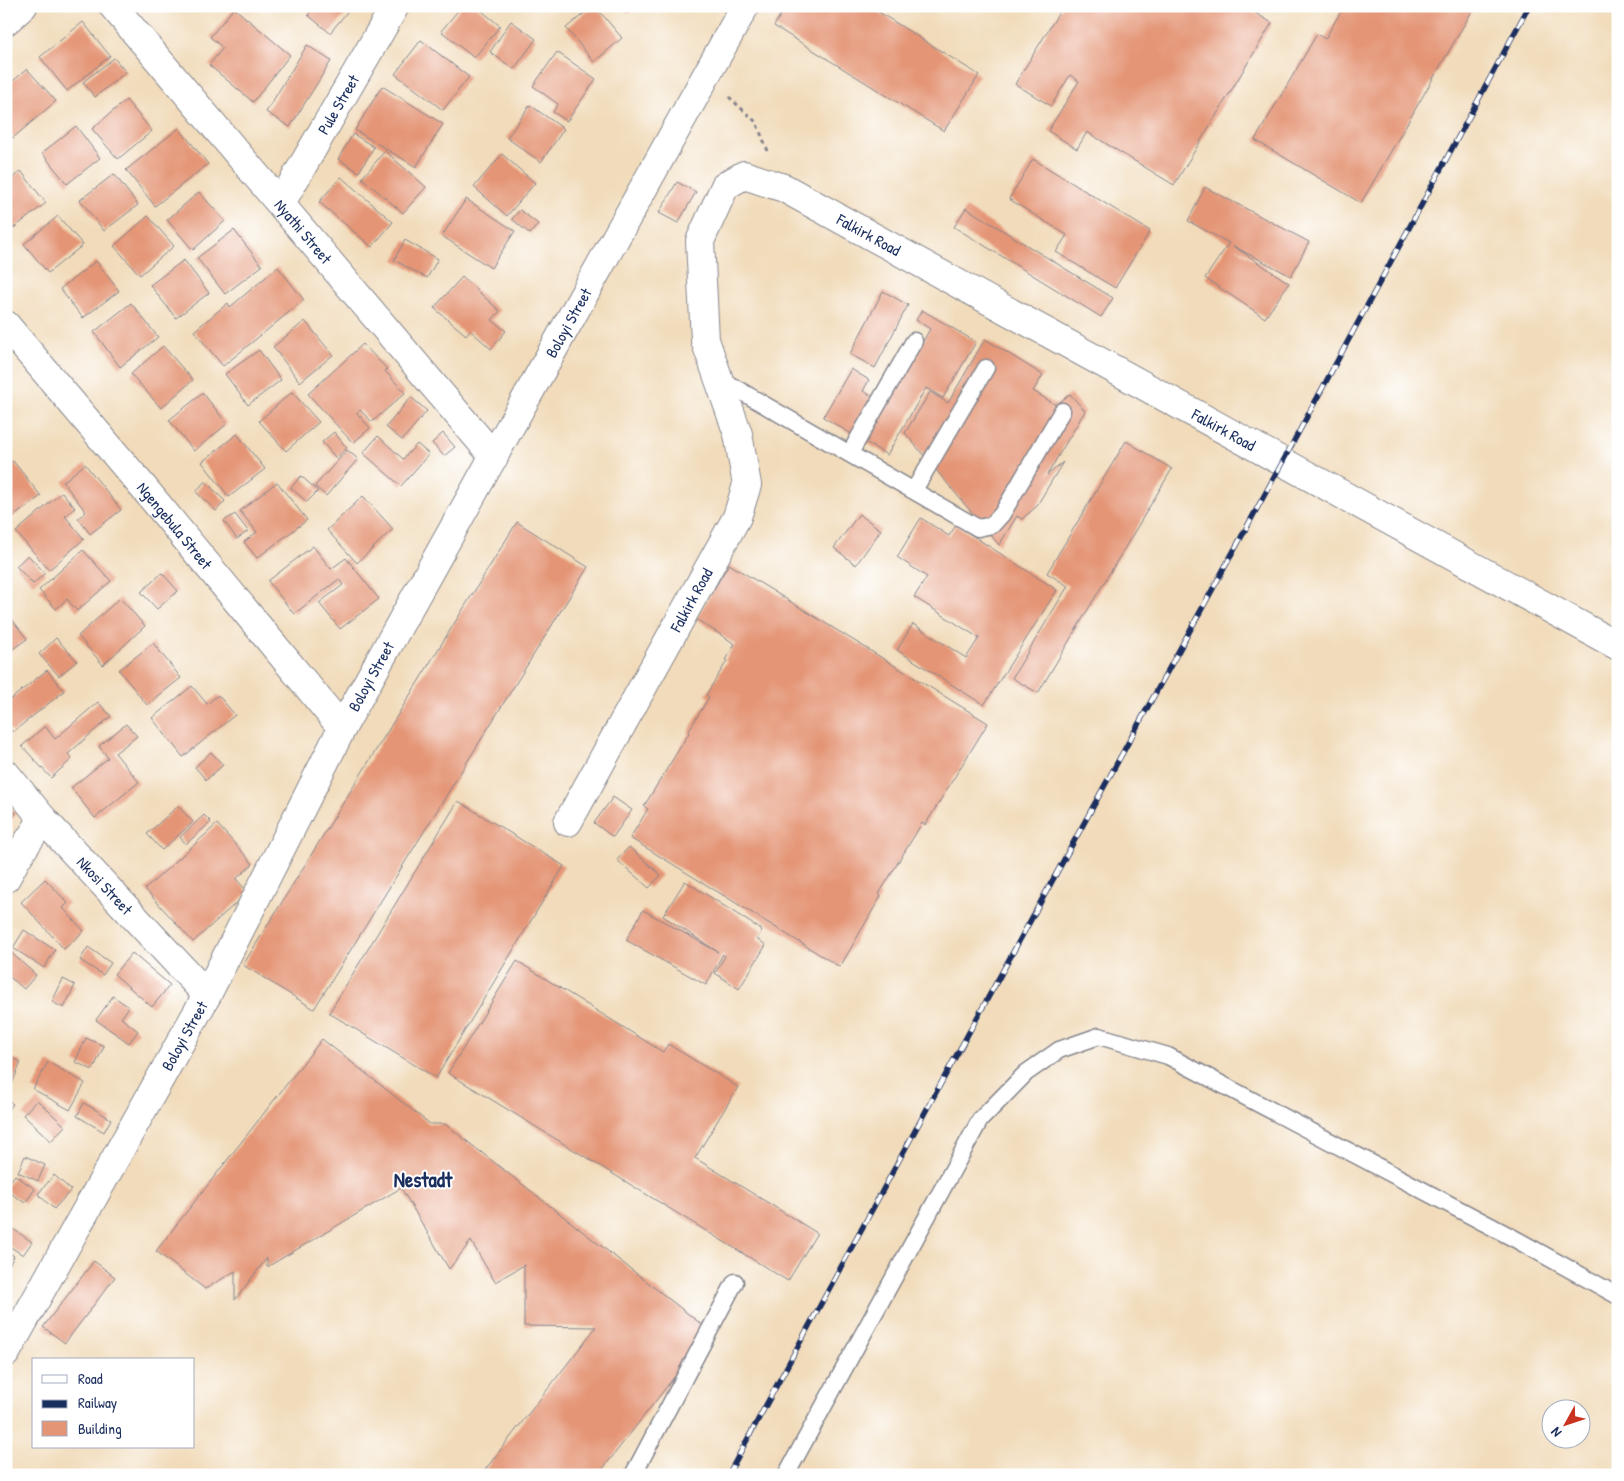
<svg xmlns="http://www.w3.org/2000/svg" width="1624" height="1481" viewBox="0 0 1624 1481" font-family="'Patrick Hand',sans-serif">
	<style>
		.building { fill: #e49576 }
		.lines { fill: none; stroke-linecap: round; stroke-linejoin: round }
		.lane-casing { stroke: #86858c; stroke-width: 19 }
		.street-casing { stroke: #86858c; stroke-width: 30 }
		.path { stroke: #86858c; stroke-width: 3; stroke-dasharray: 4 4; stroke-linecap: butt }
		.lane { stroke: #fff; stroke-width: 16 }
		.street { stroke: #fff; stroke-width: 28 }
		.rail-casing { stroke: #1b2f5e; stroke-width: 5.5 }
		.rail { stroke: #fff; stroke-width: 4; stroke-dasharray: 11; stroke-linecap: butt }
		.labels { text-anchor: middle; stroke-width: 4; stroke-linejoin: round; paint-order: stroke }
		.street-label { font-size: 16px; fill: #1b2f5e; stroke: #fff }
		.district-label { font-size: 21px; font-weight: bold; fill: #1b2f5e; stroke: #fff }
	</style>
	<rect width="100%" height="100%" fill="#fff"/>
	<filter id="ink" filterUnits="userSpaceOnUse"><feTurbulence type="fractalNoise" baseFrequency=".02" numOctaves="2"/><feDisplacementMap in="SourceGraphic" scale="10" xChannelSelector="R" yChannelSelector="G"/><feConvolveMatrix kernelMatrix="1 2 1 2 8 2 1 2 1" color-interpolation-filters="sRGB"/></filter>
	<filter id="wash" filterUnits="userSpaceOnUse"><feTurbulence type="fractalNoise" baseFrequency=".0096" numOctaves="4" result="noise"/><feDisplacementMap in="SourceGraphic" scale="20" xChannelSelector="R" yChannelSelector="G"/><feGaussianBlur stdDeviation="1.12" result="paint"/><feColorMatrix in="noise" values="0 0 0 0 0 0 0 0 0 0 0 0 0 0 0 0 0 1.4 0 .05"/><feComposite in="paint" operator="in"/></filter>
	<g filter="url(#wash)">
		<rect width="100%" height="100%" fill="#f1dbba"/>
		<g id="blocks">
			<path class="building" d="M315 6H352L330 33 308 15Z
				M462 6H476L500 26 474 58 441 31Z
				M593 6H595L622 38 594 62 566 28Z
				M618 6H633L629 13Z
				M786 6H869L979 75 944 131 774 26Z
				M1063 6H1244L1272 23 1174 185 1087 132 1077 149 1048 131 1079 81 1070 75 1051 106 1015 84Z
				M1344 6H1475L1361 203 1255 140 1317 34 1325 39Z
				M234 8 290 55 253 102 209 65 223 48 210 37Z
				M511 21 536 39 514 69 490 52Z
				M83 22 110 56 67 91 40 57Z
				M421 40 469 77 443 110 395 74Z
				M307 45 331 61 290 127 266 112Z
				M557 52 596 79 567 121 553 112 558 104 533 86Z
				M114 58 126 72 95 97 83 82Z
				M27 69 56 101 13 138 6 130V87Z
				M382 86 443 124 416 167 355 130Z
				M126 100 152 131 118 159 92 129Z
				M530 105 564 129 541 162 507 138Z
				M76 126 100 158 67 184 42 153Z
				M179 128 208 164 155 206 126 170Z
				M353 134 374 147 359 172 338 159Z
				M385 151 426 187 403 213 362 178Z
				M502 154 535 183 507 216 474 187Z
				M1033 159 1150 231 1115 288 1056 252 1067 235 1009 199Z
				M21 171 46 203 14 228 6 218V183Z
				M114 174 138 205 104 231 80 200Z
				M341 177 393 222 372 247 319 202Z
				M677 182 696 192 678 223 659 213Z
				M1205 187 1309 242 1291 276 1233 246 1289 283 1265 318 1205 278 1229 243 1188 221Z
				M199 192 225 221 193 250 167 220Z
				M466 199 515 231 491 268 442 236Z
				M966 208 1113 298 1101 317 954 227Z
				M520 210 538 224 530 234 512 219Z
				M58 216 83 245 48 273 24 244Z
				M148 216 174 246 140 275 114 246Z
				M234 230 262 266 225 294 197 258Z
				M405 240 438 259 427 278 394 260Z
				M184 260 209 293 176 318 150 285Z
				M96 261 119 291 83 318 60 289Z
				M278 267 304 300 223 366 194 331 228 303 230 307Z
				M462 277 500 311 492 320 506 331 491 349 470 330 466 335 434 308Z
				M883 291 908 305 875 368 850 354Z
				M131 303 158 337 120 367 94 332Z
				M922 310 976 342 943 398 926 388 887 455 823 417 851 369 869 380 863 391 887 405 930 329 916 320Z
				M305 321 333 355 300 382 273 347Z
				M985 339 1043 375 1033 391 1056 405 1070 394 1085 411 1047 475 1063 462 1036 507 1022 519 1017 516 999 545 905 433 930 392 948 403Z
				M363 344 387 369 385 371 405 393 372 422 360 410 357 413 370 428 353 443 308 394Z
				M163 346 193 380 161 408 131 374Z
				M259 350 281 380 248 405 225 374Z
				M292 392 319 422 286 451 259 421Z
				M203 393 227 424 194 451 169 420Z
				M411 397 427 411 402 440 386 427Z
				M334 432 347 448 336 458 322 442Z
				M443 433 455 447 444 456 432 443Z
				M237 434 265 469 229 497 202 462Z
				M378 436 403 459 417 444 429 454 401 486 363 453Z
				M1126 441 1172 469 1038 693 1012 678 1068 586 1047 573Z
				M347 450 358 459 326 496 315 486Z
				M13 461 41 496 6 522V466Z
				M85 464 121 510 90 534 78 518 86 512 63 482Z
				M301 476 318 491 307 502 291 488Z
				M205 481 225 501 216 511 196 492Z
				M277 482 307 520 257 558 244 542 257 532 240 511Z
				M62 492 75 508 65 516 84 539 49 570 16 532Z
				M363 496 393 529 357 563 327 530Z
				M235 514 248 531 237 539 224 521Z
				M859 514 881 530 856 565 834 548Z
				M921 518 949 536 956 525 1057 590 984 705 897 650 913 624 966 658 979 638 914 597 927 577 897 557Z
				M517 522 588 567 314 1009 243 965Z
				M313 546 331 569 346 558 379 599 340 629 319 603 343 585 339 579 294 614 268 581Z
				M83 550 111 581 77 611 67 599 56 609 39 590Z
				M28 555 45 573 33 584 16 566Z
				M729 564 988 723 925 825 922 823 879 894 881 896 840 967 630 838 648 809 644 806 689 733 688 732 709 697 706 695 727 661 725 660 735 644 696 619Z
				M162 573 178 591 157 609 141 592Z
				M120 598 145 626 103 665 78 636Z
				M8 614 27 639 10 651 6 647V616Z
				M56 638 77 661 59 676 39 654Z
				M153 643 181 678 147 705 119 670Z
				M47 670 64 691 13 732 6 725V703Z
				M192 686 207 704 218 695 235 715 183 757 152 718Z
				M98 702 111 716 68 754 72 759 51 778 22 746 45 726 55 739Z
				M126 724 137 736 115 753 139 782 95 818 71 788 108 758 99 746Z
				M211 752 223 765 206 780 195 767Z
				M613 797 632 810 613 837 594 823Z
				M458 801 564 866 436 1078 329 1013Z
				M178 806 193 822 162 850 147 834Z
				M6 807 16 813 6 828Z
				M204 815 211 822 186 844 180 837Z
				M217 824 253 864 236 879 248 892 193 942 145 889Z
				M629 847 661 875 649 888 617 860Z
				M45 879 68 903 63 908 84 931 64 949 21 902Z
				M685 881 762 930 757 939 766 945 739 989 715 973 725 956 723 954 706 985 626 940 643 910 718 952 663 916Z
				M24 930 55 950 44 968 13 948Z
				M88 947 111 963 103 975 80 960Z
				M6 948 36 975 24 989 6 974Z
				M132 953 170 985 152 1007 114 974Z
				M517 961 663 1052 668 1044 738 1087 695 1158 817 1233 788 1281 448 1073Z
				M63 979 75 985 64 1008 52 1002Z
				M113 996 129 1007 121 1018 138 1031 129 1043 96 1020Z
				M86 1038 104 1046 93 1070 75 1062Z
				M322 1039 430 1124H445L710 1331 598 1475H481L596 1327 524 1326V1265L495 1282 471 1241 449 1269 401 1188 267 1267V1258L235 1300V1271L205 1289 156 1251Z
				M8 1056 21 1062 12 1084 6 1082V1060Z
				M48 1062 85 1083 70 1110 33 1089Z
				M6 1099 13 1104 6 1113Z
				M37 1100 65 1126 51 1141 23 1115Z
				M84 1103 111 1119 104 1132 77 1116Z
				M25 1156 45 1165 38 1181 18 1172Z
				M15 1175 35 1189 25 1203 6 1190V1187Z
				M54 1175 71 1190 54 1209 38 1194Z
				M6 1224 32 1242 23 1255 6 1244Z
				M6 1251 14 1256 6 1271Z
				M94 1261 115 1277 65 1343 43 1327Z"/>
		</g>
	</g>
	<g filter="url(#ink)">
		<use href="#blocks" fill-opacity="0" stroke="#86858c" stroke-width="1"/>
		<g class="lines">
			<defs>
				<path id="lane" d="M718 378 978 528 992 525 1002 514 1062 411
					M850 453 914 341
					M914 490 986 368
					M633 1475 735 1282
					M786 1475 980 1120 1026 1073 1059 1050 1099 1036 1168 1056 1517 1240 1618 1296"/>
				<g id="street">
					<path id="s1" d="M113 6 494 457"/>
					<path d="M6 21 23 6"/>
					<path id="s2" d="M281 203 395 6"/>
					<path id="s3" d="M6 325 148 493 342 728"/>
					<path id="s4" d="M6 774 43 819 207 995"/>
					<path id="s5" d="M568 822 737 517 747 485 738 434 705 340 700 241 725 186 744 175 784 188 1618 646"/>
					<path d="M6 878 17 858 43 819"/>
					<path id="s6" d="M6 1353 207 995 342 728 745 6"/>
				</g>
			</defs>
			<use href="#lane" class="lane-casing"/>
			<use href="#street" class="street-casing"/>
			<path class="path" d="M729 97 756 122 768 151"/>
			<use href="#lane" class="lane"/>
			<use href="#street" class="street"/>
			<defs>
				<path id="rail" d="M728 1475 923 1116 1282 463 1529 6"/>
			</defs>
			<use href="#rail" class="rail-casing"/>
			<use href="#rail" class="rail"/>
		</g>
	</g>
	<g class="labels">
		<g class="street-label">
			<text dy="6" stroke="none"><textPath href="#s2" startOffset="114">Pule Street</textPath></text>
			<text dy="6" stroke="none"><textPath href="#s1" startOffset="295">Nyathi Street</textPath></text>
			<text dy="6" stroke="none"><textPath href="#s5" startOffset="854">Falkirk Road</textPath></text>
			<text dy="6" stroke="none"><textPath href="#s6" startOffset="1174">Boloyi Street</textPath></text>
			<text dy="6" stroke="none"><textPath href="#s5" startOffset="1259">Falkirk Road</textPath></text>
			<text dy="6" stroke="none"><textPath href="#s3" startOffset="262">Ngengebula Street</textPath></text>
			<text dy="6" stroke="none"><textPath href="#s5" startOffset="254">Falkirk Road</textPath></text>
			<text dy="6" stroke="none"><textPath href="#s6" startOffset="769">Boloyi Street</textPath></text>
			<text dy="6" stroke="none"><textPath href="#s4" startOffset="149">Nkosi Street</textPath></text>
			<text dy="6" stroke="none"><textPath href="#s6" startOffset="364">Boloyi Street</textPath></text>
		</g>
		<g class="district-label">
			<text x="423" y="1187">Nestadt</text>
		</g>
	</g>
	<rect width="1624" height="1481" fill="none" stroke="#fff" stroke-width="25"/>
	<rect x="32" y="1358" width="162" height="90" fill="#ffffff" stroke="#a4acbf"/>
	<rect x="42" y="1375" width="25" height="8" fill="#ffffff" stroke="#a4acbf"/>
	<text x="78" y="1384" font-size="15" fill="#1b2f5e">Road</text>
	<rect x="42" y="1400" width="25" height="8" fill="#1b2f5e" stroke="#a4acbf"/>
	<text x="78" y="1408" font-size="15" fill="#1b2f5e">Railway</text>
	<rect x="42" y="1421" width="25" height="15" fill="#e49576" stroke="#a4acbf"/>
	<text x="78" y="1434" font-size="15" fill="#1b2f5e">Building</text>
	<g transform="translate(1566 1424) rotate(230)"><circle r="24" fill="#ffffff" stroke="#a4acbf"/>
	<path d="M0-4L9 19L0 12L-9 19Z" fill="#c8321e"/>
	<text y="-8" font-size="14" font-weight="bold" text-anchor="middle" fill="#1b2f5e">N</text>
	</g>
</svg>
